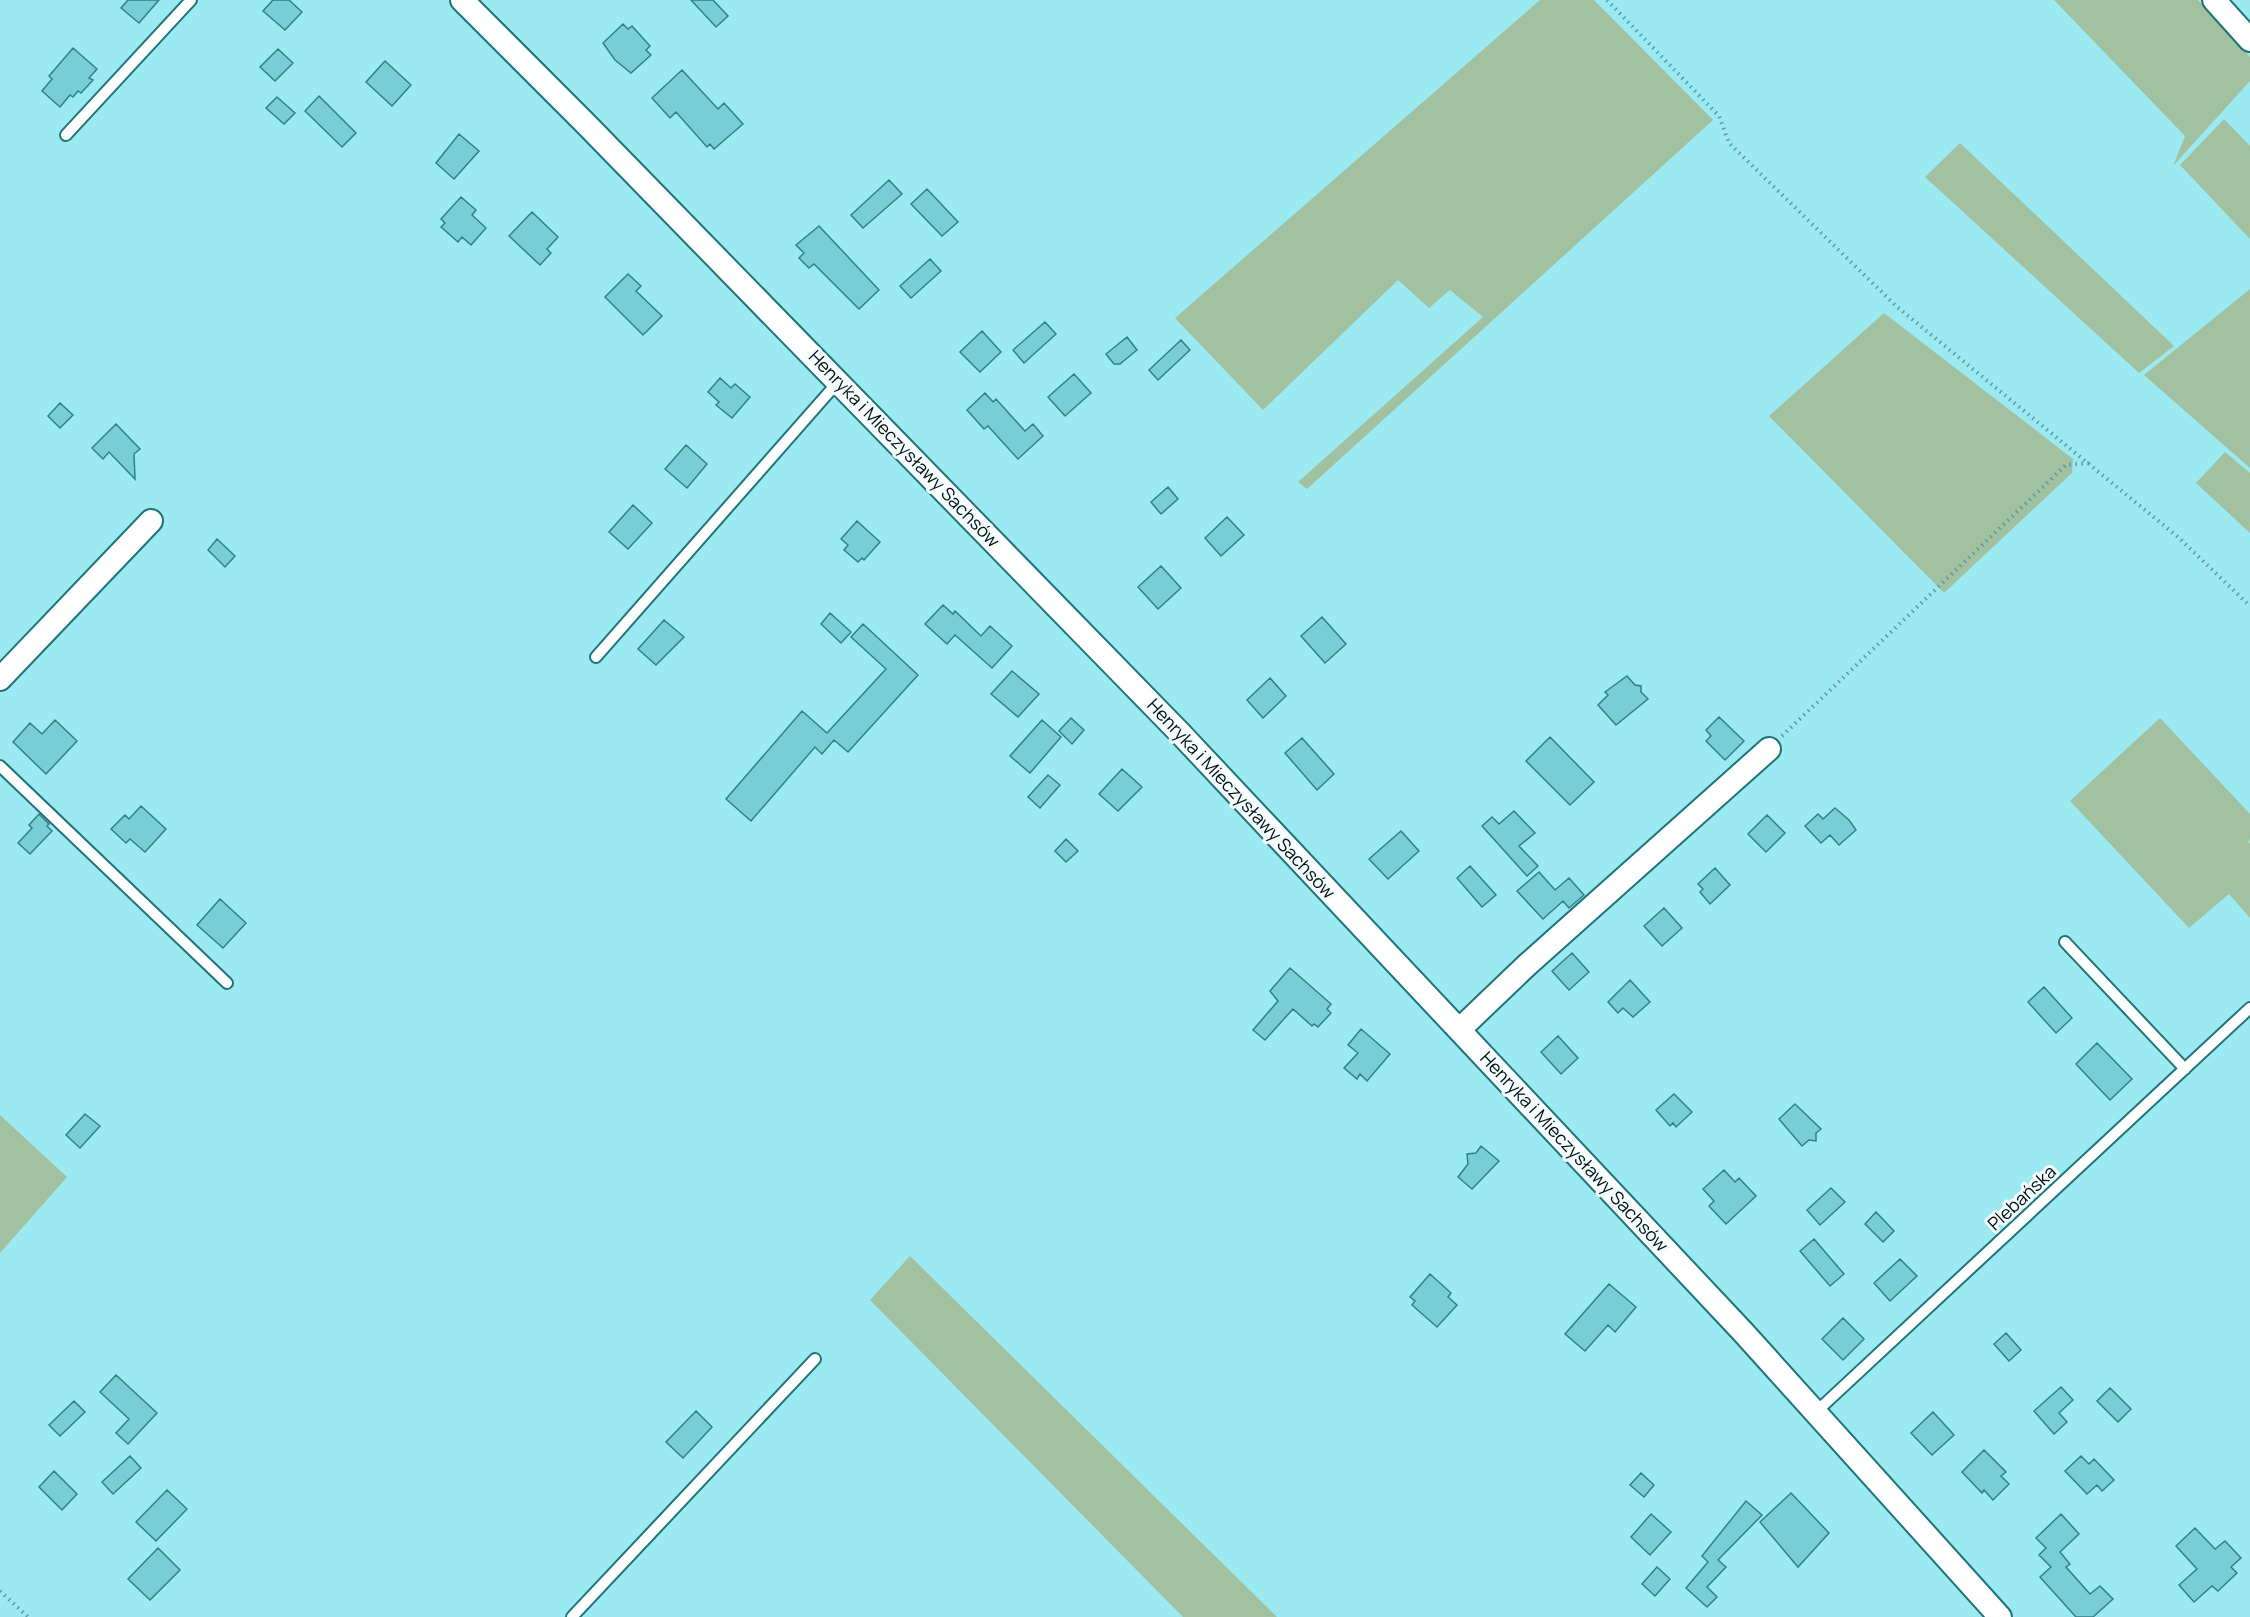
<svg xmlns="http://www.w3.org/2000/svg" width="2250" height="1617" viewBox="0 0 2250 1617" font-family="Manrope,sans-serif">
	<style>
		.green { fill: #a2c1a1 }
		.building { fill: #79ced6; stroke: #308189; stroke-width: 1.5 }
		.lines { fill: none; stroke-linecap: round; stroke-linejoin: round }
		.lane-casing { stroke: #1f747b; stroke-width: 14 }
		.street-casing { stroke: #1f747b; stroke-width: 26 }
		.path { stroke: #62999f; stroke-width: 4; stroke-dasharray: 1.5 4.5; stroke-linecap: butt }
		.lane { stroke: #fff; stroke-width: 10 }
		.street { stroke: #fff; stroke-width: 22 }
		.labels { text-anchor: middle; stroke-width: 6; stroke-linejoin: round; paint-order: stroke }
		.street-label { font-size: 18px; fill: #001012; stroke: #f5fcfd }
	</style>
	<rect width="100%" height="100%" fill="#9be9f1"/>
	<path class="green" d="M1540 0H1594L1713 120 1307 489 1298 482 1483 317 1450 290 1429 308 1398 280 1263 410 1175 318Z
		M2054 0H2198L2250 57V81L2173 166 2185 136Z
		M2224 119 2250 146V239L2180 165Z
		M1960 143 2174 346 2139 373 1925 177Z
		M2250 289V468L2144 375Z
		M1884 313 2073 459 2072 473 1944 593 1769 416Z
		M2225 452 2250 473V533L2196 483Z
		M2160 718 2250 814V839L2248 842 2250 844V918L2229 894 2189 928 2070 801Z
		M0 1115 67 1177 0 1253Z
		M910 1256 1277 1617H1183L870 1300Z"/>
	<path class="building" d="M128 0H159L139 23 121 8Z
		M273 0H289L302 12 285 30 263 11Z
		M691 0H713L728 16 716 27Z
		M623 24 628 29 632 26 650 46 646 50 651 55 631 73 615 60 603 43Z
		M73 48 97 69 89 78 93 80 81 93 78 91 73 97 70 95 60 107 42 91 52 79 49 76Z
		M278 49 293 63 275 81 260 67Z
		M385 61 411 85 392 106 366 82Z
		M682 70 718 109 724 103 743 124 714 149 710 144 707 147 676 112 670 118 652 98Z
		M319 96 356 133 342 147 305 111Z
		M277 97 295 113 284 124 266 108Z
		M459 134 479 151 454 179 436 163Z
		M889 180 902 194 863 228 851 215Z
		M927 189 958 222 942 236 911 204Z
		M461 197 476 210 472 215 486 228 471 245 462 237 458 242 441 227 445 223 441 219Z
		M532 212 558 237 547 249 551 253 540 265 509 236Z
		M819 226 879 290 859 309 814 264 809 268 799 258 804 253 796 245Z
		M930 259 941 271 911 298 900 286Z
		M628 274 641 286 636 291 662 316 643 335 605 297Z
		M1045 322 1056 334 1024 363 1013 350Z
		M982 331 1001 352 980 372 960 352Z
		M1127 337 1137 350 1120 364H1114L1106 354Z
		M1181 340 1190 350 1158 380 1149 370Z
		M1074 374 1091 393 1065 416 1048 397Z
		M720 378 731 388 735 384 750 397 732 418 716 405 719 402 708 392Z
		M985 393 993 402 996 399 1025 431 1033 424 1043 436 1018 459 988 426 984 429 967 410Z
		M60 403 73 415 60 428 48 416Z
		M116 424 140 449 134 454 135 479 109 452 103 459 92 448Z
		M686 445 707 464 687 488 665 469Z
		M1168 487 1178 499 1161 514 1151 502Z
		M633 505 652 523 628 549 609 532Z
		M1227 517 1244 535 1221 556 1205 538Z
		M857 521 880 542 864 560 862 558 858 562 844 550 848 545 841 539Z
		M217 539 235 556 225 567 208 550Z
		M1161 566 1181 588 1158 609 1138 587Z
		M943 605 953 614 955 611 981 636 990 626 1012 646 992 668 955 635 947 644 925 624Z
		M830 613 851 632 841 643 821 624Z
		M1322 617 1346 644 1325 663 1301 636Z
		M664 620 684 637 656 665 638 649Z
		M863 624 918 675 848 752 834 740 822 754 815 747 751 821 726 799 802 711 827 733 886 669 851 637Z
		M1012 671 1039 694 1018 717 991 694Z
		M1627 676 1635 685 1641 686V692L1648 699 1616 725 1598 705 1608 695 1605 692Z
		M1270 678 1286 696 1263 718 1247 700Z
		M1719 717 1744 741 1725 760 1706 741 1711 736 1706 730Z
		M1071 718 1084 730 1072 744 1059 731Z
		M55 720 77 741 46 774 13 742 30 723 42 734Z
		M1042 720 1061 737 1030 773 1010 756Z
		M1550 737 1594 782 1570 805 1526 761Z
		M1302 738 1334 774 1317 790 1285 753Z
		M1122 769 1142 787 1118 811 1099 794Z
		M1048 775 1060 785 1040 808 1028 797Z
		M141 806 166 829 145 852 130 839 126 843 111 829 125 815 129 819Z
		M1835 808 1849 820 1856 830 1839 845 1830 835 1821 843 1805 826 1818 814 1823 819Z
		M1514 811 1535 833 1519 846 1538 866 1527 876 1482 826 1492 817 1499 824Z
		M39 814 49 824 47 826 52 831 30 854 18 843 32 828 29 825Z
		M1767 815 1785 833 1766 852 1748 834Z
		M1401 831 1419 851 1388 879 1369 859Z
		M1066 839 1078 851 1066 862 1055 851Z
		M1470 866 1496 895 1482 907 1457 878Z
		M1715 868 1730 885 1710 904 1700 892 1703 889 1698 884Z
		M1539 872 1555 890 1569 878 1584 895 1569 908 1563 901 1543 919 1517 891Z
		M220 899 246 923 223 948 197 925Z
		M1664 908 1682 928 1662 946 1644 926Z
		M1572 953 1589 972 1569 990 1552 971Z
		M1290 968 1331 1004 1327 1009 1331 1013 1318 1027 1314 1024 1312 1026 1293 1009 1265 1040 1253 1030 1278 1001 1270 991Z
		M1630 980 1650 1002 1633 1017 1623 1008 1618 1013 1608 1002Z
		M2044 987 2072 1018 2056 1033 2028 1002Z
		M1361 1029 1390 1054 1367 1081 1360 1074 1357 1079 1344 1068 1358 1053 1348 1045Z
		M1558 1036 1578 1058 1561 1074 1541 1052Z
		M2097 1043 2132 1079 2110 1100 2076 1064Z
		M1674 1094 1692 1112 1676 1127 1673 1123 1670 1126 1656 1110Z
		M1795 1104 1821 1129 1816 1133V1141L1809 1140 1802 1146 1779 1119Z
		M85 1114 100 1126 80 1148 66 1135Z
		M1481 1146 1499 1161 1472 1189 1458 1177 1468 1164 1467 1154 1476 1153Z
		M1724 1170 1735 1182 1739 1178 1756 1196 1726 1224 1709 1206 1714 1201 1703 1189Z
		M1831 1188 1845 1202 1820 1225 1807 1210Z
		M1876 1212 1894 1231 1883 1242 1865 1224Z
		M1814 1239 1844 1274 1830 1286 1800 1251Z
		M1900 1259 1917 1276 1890 1301 1874 1283Z
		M1430 1274 1451 1293 1448 1297 1457 1305 1437 1327 1412 1305 1415 1301 1410 1297Z
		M1609 1284 1636 1307 1615 1332 1608 1325 1585 1351 1565 1334Z
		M1843 1318 1864 1339 1843 1360 1822 1339Z
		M2006 1333 2021 1350 2009 1361 1994 1344Z
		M116 1375 157 1413 128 1444 116 1433 129 1419 100 1392Z
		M2061 1387 2073 1400 2059 1413 2067 1422 2054 1434 2034 1411Z
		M2110 1388 2131 1409 2118 1422 2097 1401Z
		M74 1401 85 1412 60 1436 49 1425Z
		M696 1411 712 1427 683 1458 666 1442Z
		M1933 1412 1954 1435 1932 1455 1911 1433Z
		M1984 1450 2006 1472 2001 1476 2009 1484 1993 1500 1984 1490 1982 1493 1962 1472Z
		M130 1456 141 1468 113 1494 102 1482Z
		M2081 1456 2089 1464 2094 1459 2114 1480 2102 1491 2097 1485 2087 1494 2065 1471Z
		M54 1471 77 1494 62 1510 39 1487Z
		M1641 1473 1654 1485 1644 1497 1630 1485Z
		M167 1490 187 1509 156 1541 136 1522Z
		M1791 1493 1829 1533 1798 1567 1760 1522Z
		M1746 1501 1762 1515 1718 1560 1726 1567 1707 1587 1717 1597 1707 1607 1686 1588 1708 1562 1702 1556Z
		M1651 1514 1671 1532 1650 1555 1631 1537Z
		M2061 1514 2079 1534 2060 1552 2070 1564 2066 1567 2090 1594 2100 1586 2113 1599 2093 1617H2076L2040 1577 2051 1567 2039 1555 2046 1548 2036 1538Z
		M2195 1528 2215 1549 2225 1541 2241 1558 2231 1567 2237 1573 2218 1591 2212 1586 2194 1602 2179 1585 2197 1569 2176 1546Z
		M158 1548 180 1570 150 1600 128 1579Z
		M1657 1567 1670 1579 1655 1596 1642 1584Z"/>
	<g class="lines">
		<defs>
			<path id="lane" d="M66 135 191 0
				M596 657 838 382
				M0 766 227 983
				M2065 942 2185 1069
				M1816 1412 2250 1008
				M572 1617 815 1359"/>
			<path id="street" d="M462 0 585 123 1179 732 1743 1332 2000 1617
				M2214 0 2250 40
				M0 679 151 521
				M1459 1030 1527 965 1769 749"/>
		</defs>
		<use href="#lane" class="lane-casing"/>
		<use href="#street" class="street-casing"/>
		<path class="path" d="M1607 0 1719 116 1729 143 1896 306 2178 537 2250 606
			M1782 736 2066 465 2090 463
			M0 1591 28 1617"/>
		<use href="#lane" class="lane"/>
		<use href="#street" class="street"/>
	</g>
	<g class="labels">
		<g class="street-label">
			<text transform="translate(904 449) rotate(46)" y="6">Henryka i Mieczysławy Sachsów</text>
			<text transform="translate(1241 799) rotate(47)" y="6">Henryka i Mieczysławy Sachsów</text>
			<text transform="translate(1574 1152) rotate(47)" y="6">Henryka i Mieczysławy Sachsów</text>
			<text transform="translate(2022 1198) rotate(-43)" y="6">Plebańska</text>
		</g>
	</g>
</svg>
